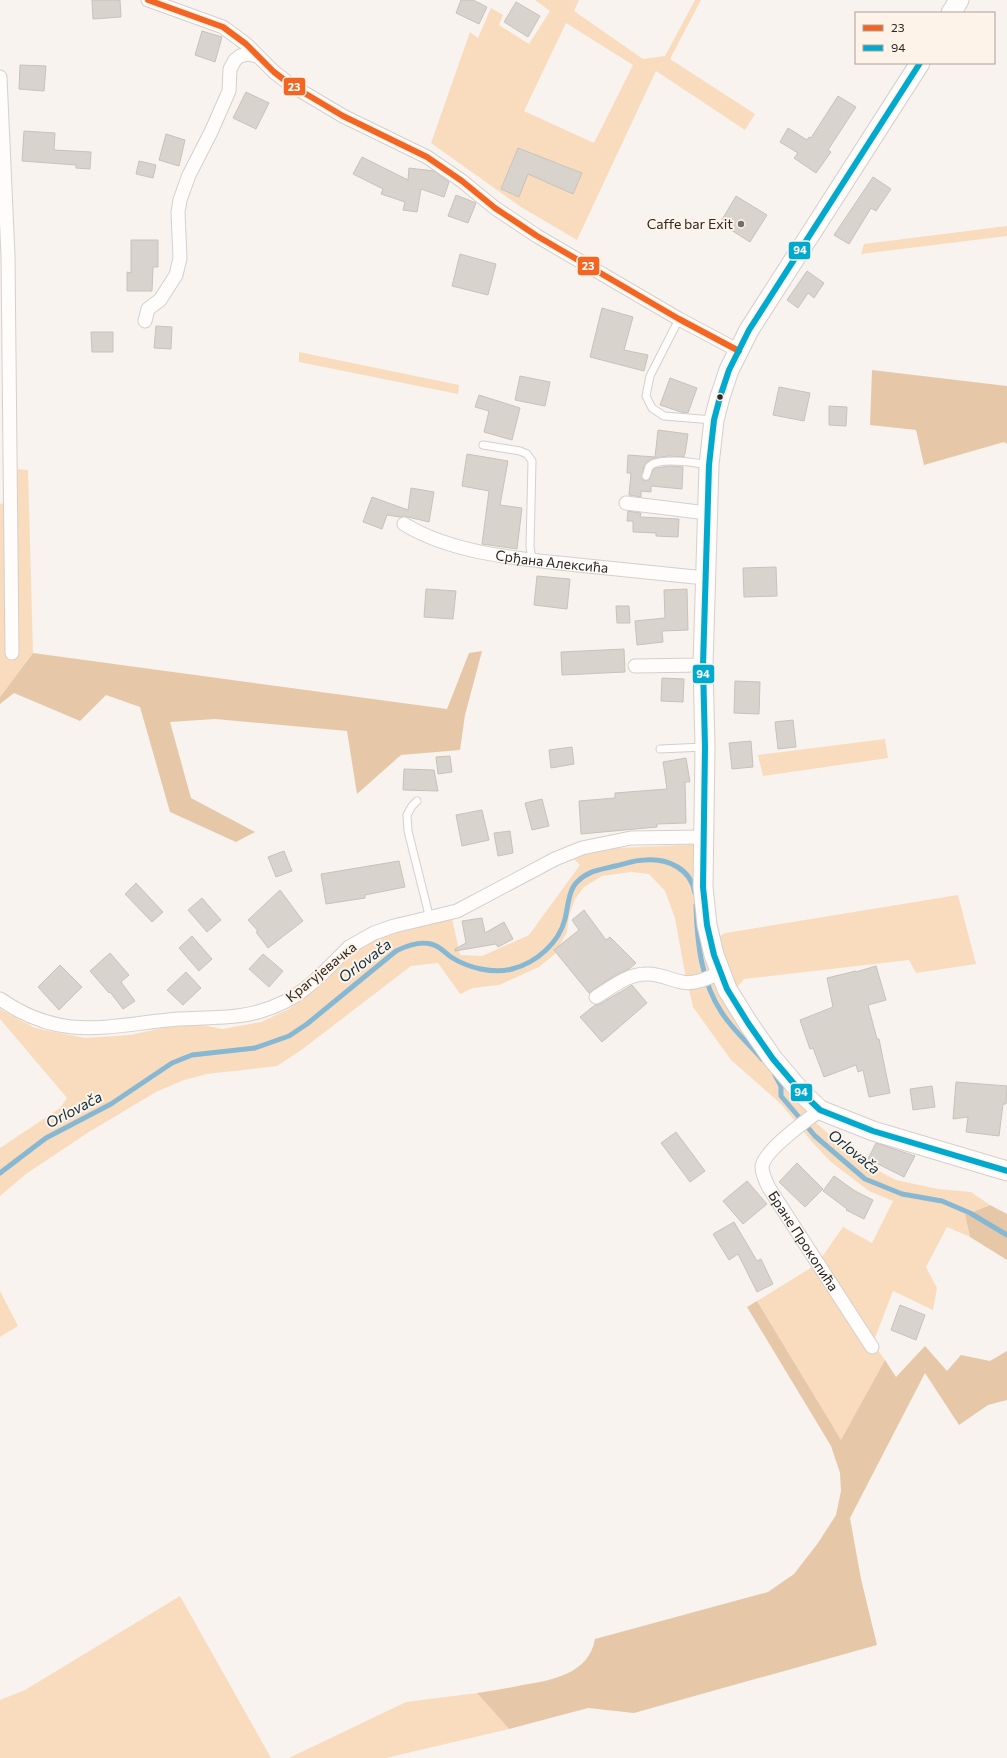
<svg xmlns="http://www.w3.org/2000/svg" width="1007" height="1758" viewBox="0 0 1007 1758" font-family="Commissioner,sans-serif">
	<style>
		.green { fill: #f9dcbe; fill-rule: evenodd }
		.forest { fill: #e6c8a8 }
		.lines { fill: none; stroke-linecap: round; stroke-linejoin: round }
		.stream { stroke: #87b8d3; stroke-width: 5 }
		.building { fill: #d9d3ce; stroke: #c7c2bc }
		.lane-casing { stroke: #d5cfca; stroke-width: 9 }
		.street-casing { stroke: #d5cfca; stroke-width: 15 }
		.secondary-casing { stroke: #d5cfca; stroke-width: 21 }
		.lane { stroke: #fefdfc; stroke-width: 7 }
		.street { stroke: #fefdfc; stroke-width: 13 }
		.secondary { stroke: #fefdfc; stroke-width: 19 }
		.bus-1-casing { stroke: #fdf3e9; stroke-width: 9 }
		.bus-2-casing { stroke: #fdf3e9; stroke-width: 9 }
		.bus-1 { stroke: #f26522; stroke-width: 6 }
		.bus-2 { stroke: #00a9ce; stroke-width: 6 }
		.poi-dot { fill: #746e69; stroke: #fdf3e9; stroke-width: 1.5 }
		.bus-dot { fill: #2d2721; stroke: #fdf3e9; stroke-width: 1.5 }
		.labels { text-anchor: middle; stroke-width: 4; stroke-linejoin: round; paint-order: stroke }
		.poi-label { font-size: 14px; fill: #2d2721; stroke: #fdf3e9; text-anchor: end }
		.street-label { font-size: 14px; fill: #2d2721; stroke: #fdf3e9 }
		.water-label { font-size: 15px; font-style: italic; fill: #0c2d3e; stroke: #fdf3e9 }
		.line-badge { stroke: #fdf3e9; stroke-width: 1.5 }
		.badge-label { font-size: 11px; text-anchor: middle; font-weight: bold; fill: #fff }
	</style>
	<rect width="100%" height="100%" fill="#f8f3ee"/>
	<path class="green" d="M535 0H579L574 11 643 59 665 56 695 0H701L670 59 755 114 745 130 656 71 577 240 521 207 431 143 470 32 478 38 491 8 503 15 499 25 529 44 550 11ZM566 23 633 65 594 143 524 111ZM518 148 536 155 519 197 501 189ZM556 162 582 173 573 193 548 182Z
		M1007 226V236L861 254 864 244Z
		M299 352 459 385 458 394 299 362Z
		M18 469 28 470 33 653 0 697V504L4 503Z
		M885 739 888 758 763 776 758 755Z
		M705 844 712 941 725 933 958 895 976 964 916 973 909 960 744 979 730 996 829 1114 816 1123 863 1163 896 1180 938 1189 971 1192 990 1205 965 1215 970 1237 947 1227 926 1267 937 1288 933 1310 893 1291 873 1343 885 1360 841 1441 757 1301 817 1264 843 1227 872 1243 893 1201 869 1191 831 1162 812 1142 781 1104 731 1060 693 1007 684 968 675 918 665 891 649 874 631 872 602 876 584 887 575 899 569 916 567 932 555 954 539 967 499 985 473 988 460 994 438 963 411 966 300 1051 277 1066 207 1074 184 1080 156 1092 89 1132 26 1174 0 1196V1148L60 1108 67 1098 0 1019V1009L35 1028 85 1038 130 1035 167 1027 193 1023 222 1029 261 1022 289 1009 358 947 382 934 452 918 460 955 482 956 529 935 580 865 572 857 595 849Z
		M0 1291 18 1326 0 1337Z
		M180 1596 271 1758H0V1700L25 1690Z
		M477 1693 509 1729 386 1758H289L406 1702Z"/>
	<path class="forest" d="M872 370 1007 386V444L1004 442 924 465 916 430 870 425Z
		M482 651 465 715 460 750 401 755 357 794 347 731 215 719 170 722 191 798 255 832 236 842 170 812 140 707 106 695 80 721 14 693 0 704V697L33 653 447 709 469 653Z
		M990 1205 1007 1214V1260L970 1237 965 1215Z
		M757 1301 841 1440 885 1360 896 1377 925 1346 947 1371 961 1355 990 1361 1007 1351V1400L988 1405 959 1425 925 1373 850 1518 861 1579 877 1645 634 1713 588 1708 509 1729 477 1693C492 1691 508 1688 523 1685 552 1680 589 1674 595 1639L768 1592 794 1574 818 1543 836 1515 841 1491 840 1473 831 1446 747 1307Z"/>
	<g class="lines">
		<path class="stream" d="M696 905C697 942 701 982 722 1013 733 1030 749 1044 762 1059
			M775 1075 781 1086V1096L815 1136 865 1179 902 1194 942 1201 970 1213 1007 1235
			M0 1173 46 1138 111 1104 172 1063 192 1055 255 1048 289 1036 307 1024 396 951C406 946 419 941 431 944 440 946 444 952 451 957 468 968 493 974 512 969 536 963 559 943 565 919 568 908 568 891 577 882 589 870 600 870 615 866 625 864 634 860 645 860 668 858 691 869 695 893"/>
	</g>
	<path class="building" d="M92 0H120L121 17 93 19Z
		M461 0H473L487 7 479 24 456 13Z
		M516 2 540 16 528 37 504 22Z
		M202 31 222 37 215 62 195 55Z
		M20 65 46 66 44 91 19 89Z
		M246 92 269 103 256 129 233 118Z
		M838 96 856 107 828 150 831 152 816 173 794 158 798 153 780 142 788 128 807 140 809 137 811 138Z
		M24 131 55 133 54 150 91 152 90 169 76 168V165L22 161Z
		M166 134 185 140 179 166 159 160Z
		M518 148 582 173 573 194 528 174 519 197 501 189Z
		M362 157 408 180 409 168 434 171 449 182 444 197 421 189 417 212 403 210 405 202 381 194 383 189 353 174Z
		M139 161 156 165 153 178 136 174Z
		M873 177 891 189 876 211 871 208 849 244 834 235Z
		M456 195 476 203 468 223 448 216Z
		M736 196 767 215 750 242 720 223Z
		M131 240H158V267H153L152 291H127V272L131 273Z
		M460 254 496 264 488 295 452 286Z
		M807 271 824 283 814 298 808 293 798 308 787 300Z
		M602 308 633 317 624 350 648 355 644 371 590 357Z
		M156 326 172 327 171 349 154 348Z
		M91 332H113V352H92Z
		M520 376 550 382 545 406 515 400Z
		M670 378 697 388 688 413 681 412 660 405Z
		M779 387 810 393 804 421 773 415Z
		M479 395 520 408 512 440 484 432 489 411 475 407Z
		M829 406 847 407 846 426 829 425Z
		M658 430 688 434 685 454H684V457L668 456 651 459 644 465 642 479 644 481 649 480 653 470 656 468 669 466 683 467 682 489 651 486V492L641 491V497L629 495 631 473H627L628 455 655 457Z
		M467 454 508 461 500 505 522 508 517 549 482 544 489 491 462 486Z
		M411 488 434 492 429 522 404 516 400 517 387 515 382 529 363 522 372 497 408 510Z
		M628 511 641 513 640 517 679 519 678 537 656 536V533L633 532V521H627Z
		M776 567 777 596 744 597 743 568Z
		M537 576 570 579 567 609 534 605Z
		M426 589 456 591 453 619 424 617Z
		M687 589 688 630 662 631 663 642 637 645 635 621 665 618 664 590Z
		M616 606H629L630 623H617Z
		M624 649 625 672 562 675 561 652Z
		M662 678 684 679 683 702 661 701Z
		M735 681 760 682 759 714 734 713Z
		M793 720 796 747 778 749 775 722Z
		M751 741 753 767 732 769 729 743Z
		M572 747 574 764 551 768 549 750Z
		M450 756 452 772 438 774 436 757Z
		M686 758 690 782H685L686 823 657 824V827L581 834 579 801 615 798V793L667 789 663 762Z
		M404 769 434 770 438 791 403 790Z
		M542 799 549 826 532 830 525 803Z
		M482 810 489 840 462 846 456 815Z
		M510 831 513 853 498 856 494 833Z
		M284 851 292 871 276 877 268 857Z
		M399 861 405 887 365 895V898L326 904 321 874Z
		M136 883 163 912 152 922 125 894Z
		M280 890 303 921 268 948 256 932 258 931 248 920Z
		M202 898 221 920 207 932 188 910Z
		M584 910 606 940 610 937 636 963 629 969 609 979 589 993 554 950 579 930 572 920Z
		M482 918 485 933 504 922 513 939 498 947 496 944 455 951V949L466 943 462 921Z
		M192 936 212 959 199 971 179 948Z
		M110 953 129 975 121 982 135 1001 123 1009 110 992 109 993 90 971Z
		M263 954 283 971 269 987 249 969Z
		M60 965 82 987 59 1010 38 987Z
		M876 966 886 1000 868 1005 877 1039H879L890 1093 869 1097 863 1070 858 1072 856 1065 824 1077 813 1048 810 1049 800 1020 833 1007 827 978 856 971V972Z
		M186 972 201 988 183 1005 167 990Z
		M632 985 647 1003 602 1042 580 1017 595 1005 600 1004Z
		M956 1082 1007 1086 1006 1104H1003L999 1136 966 1132 968 1117 953 1119Z
		M932 1086 935 1107 913 1110 910 1089Z
		M676 1132 705 1171 690 1182 661 1143Z
		M876 1143 915 1156 904 1177 868 1159Z
		M797 1163 823 1189 805 1207 779 1182Z
		M834 1176 855 1191 873 1200 864 1219 846 1210 847 1209 823 1191Z
		M747 1181 767 1204 743 1224 723 1201Z
		M734 1222 757 1261 761 1259 773 1284 757 1292 738 1254 729 1260 713 1234Z
		M900 1305 925 1315 916 1340 891 1330Z"/>
	<g class="lines">
		<defs>
			<path id="lane" d="M679 319 650 376 646 396 652 408 664 416 713 420
				M483 445 520 451 527 454 532 461 530 546 532 560
				M646 476C647 474 648 470 649 467 658 456 696 463 709 465
				M660 749 704 747
				M417 801 412 806 407 815 408 831 430 919"/>
			<g id="street">
				<path d="M148 0 223 27 246 44 274 72 291 85 343 116 427 157 462 181 495 208 537 236 679 319 739 351"/>
				<path d="M0 77 8 256 12 653"/>
				<path d="M145 321 148 309 160 300 176 275 180 258 178 212 180 200 189 175 211 132 229 91 230 69 235 60 240 56 248 54 257 56"/>
				<path d="M626 503 707 513"/>
				<path id="s1" d="M404 524C452 554 522 559 578 565 620 569 663 574 705 578"/>
				<path d="M635 666 703 665"/>
				<path d="M596 997C611 988 627 974 646 974 659 973 670 980 682 982 695 985 709 978 720 972"/>
				<path d="M0 999C63 1043 109 1025 178 1019 216 1017 247 1020 282 1003 308 991 329 967 349 947L374 933 394 926 457 911 555 859 582 848 631 838 703 837"/>
				<path id="s2" d="M820 1110C807 1120 763 1151 762 1167 762 1174 766 1182 769 1188L872 1347"/>
			</g>
			<path id="secondary" d="M951 13 959 0
				M920 63 749 330 729 370 720 397 714 420 709 465 703 665 705 747 703 887 707 925 714 955 727 989 748 1023 773 1059 801 1092 820 1110 873 1131 1007 1171"/>
		</defs>
		<use href="#lane" class="lane-casing"/>
		<use href="#street" class="street-casing"/>
		<use href="#secondary" class="secondary-casing"/>
		<use href="#lane" class="lane"/>
		<use href="#street" class="street"/>
		<use href="#secondary" class="secondary"/>
		<defs>
			<path id="bus-1" d="M148 0 223 27 246 44 274 72 291 85 343 116 427 157 462 181 495 208 537 236 679 319 739 351"/>
			<path id="bus-2" d="M920 63 749 330 729 370 720 397 714 420 709 465 703 665 705 747 703 887 707 925 714 955 727 989 748 1023 773 1059 801 1092 820 1110 873 1131 1007 1171"/>
		</defs>
		<use href="#bus-1" class="bus-1-casing"/>
		<use href="#bus-2" class="bus-2-casing"/>
		<use href="#bus-1" class="bus-1"/>
		<use href="#bus-2" class="bus-2"/>
	</g>
	<circle class="poi-dot" cx="741" cy="224" r="4"/>
	<circle class="bus-dot" cx="720" cy="397" r="3.5"/>
	<g class="labels">
		<g class="poi-label">
			<text x="733" y="229">Caffe bar Exit</text>
		</g>
		<g class="street-label">
			<text dy="5" stroke="none"><textPath href="#s1" startOffset="154">Срђана Алексића</textPath></text>
			<text transform="translate(321 972) rotate(-39)" y="5">Крагујевачка</text>
			<text dy="5" stroke="none"><textPath href="#s2" startOffset="168">Бране Прокопића</textPath></text>
		</g>
		<g class="water-label">
			<text transform="translate(365 961) rotate(-37)" y="5">Orlovača</text>
			<text transform="translate(74 1110) rotate(-28)" y="5">Orlovača</text>
			<text transform="translate(854 1152) rotate(39)" y="5">Orlovača</text>
		</g>
	</g>
	<g class="line-badge">
		<rect x="283" y="77" width="23" height="19" rx="4" fill="#f26522"/>
		<rect x="788" y="241" width="23" height="19" rx="4" fill="#00a9ce"/>
		<rect x="577" y="256" width="23" height="20" rx="4" fill="#f26522"/>
		<rect x="692" y="664" width="23" height="20" rx="4" fill="#00a9ce"/>
		<rect x="790" y="1083" width="23" height="19" rx="4" fill="#00a9ce"/>
	</g>
	<g class="badge-label">
		<text x="294" y="91">23</text>
		<text x="800" y="254">94</text>
		<text x="588" y="270">23</text>
		<text x="703" y="678">94</text>
		<text x="801" y="1096">94</text>
	</g>
	<rect x="855" y="12" width="140" height="52" fill="#fdf3e9" stroke="#aaa199"/>
	<rect x="863" y="25" width="20" height="6" fill="#f26522" stroke="#aaa199"/>
	<text x="891" y="32" font-size="12" fill="#2d2721">23</text>
	<rect x="863" y="45" width="20" height="6" fill="#00a9ce" stroke="#aaa199"/>
	<text x="891" y="52" font-size="12" fill="#2d2721">94</text>
</svg>
